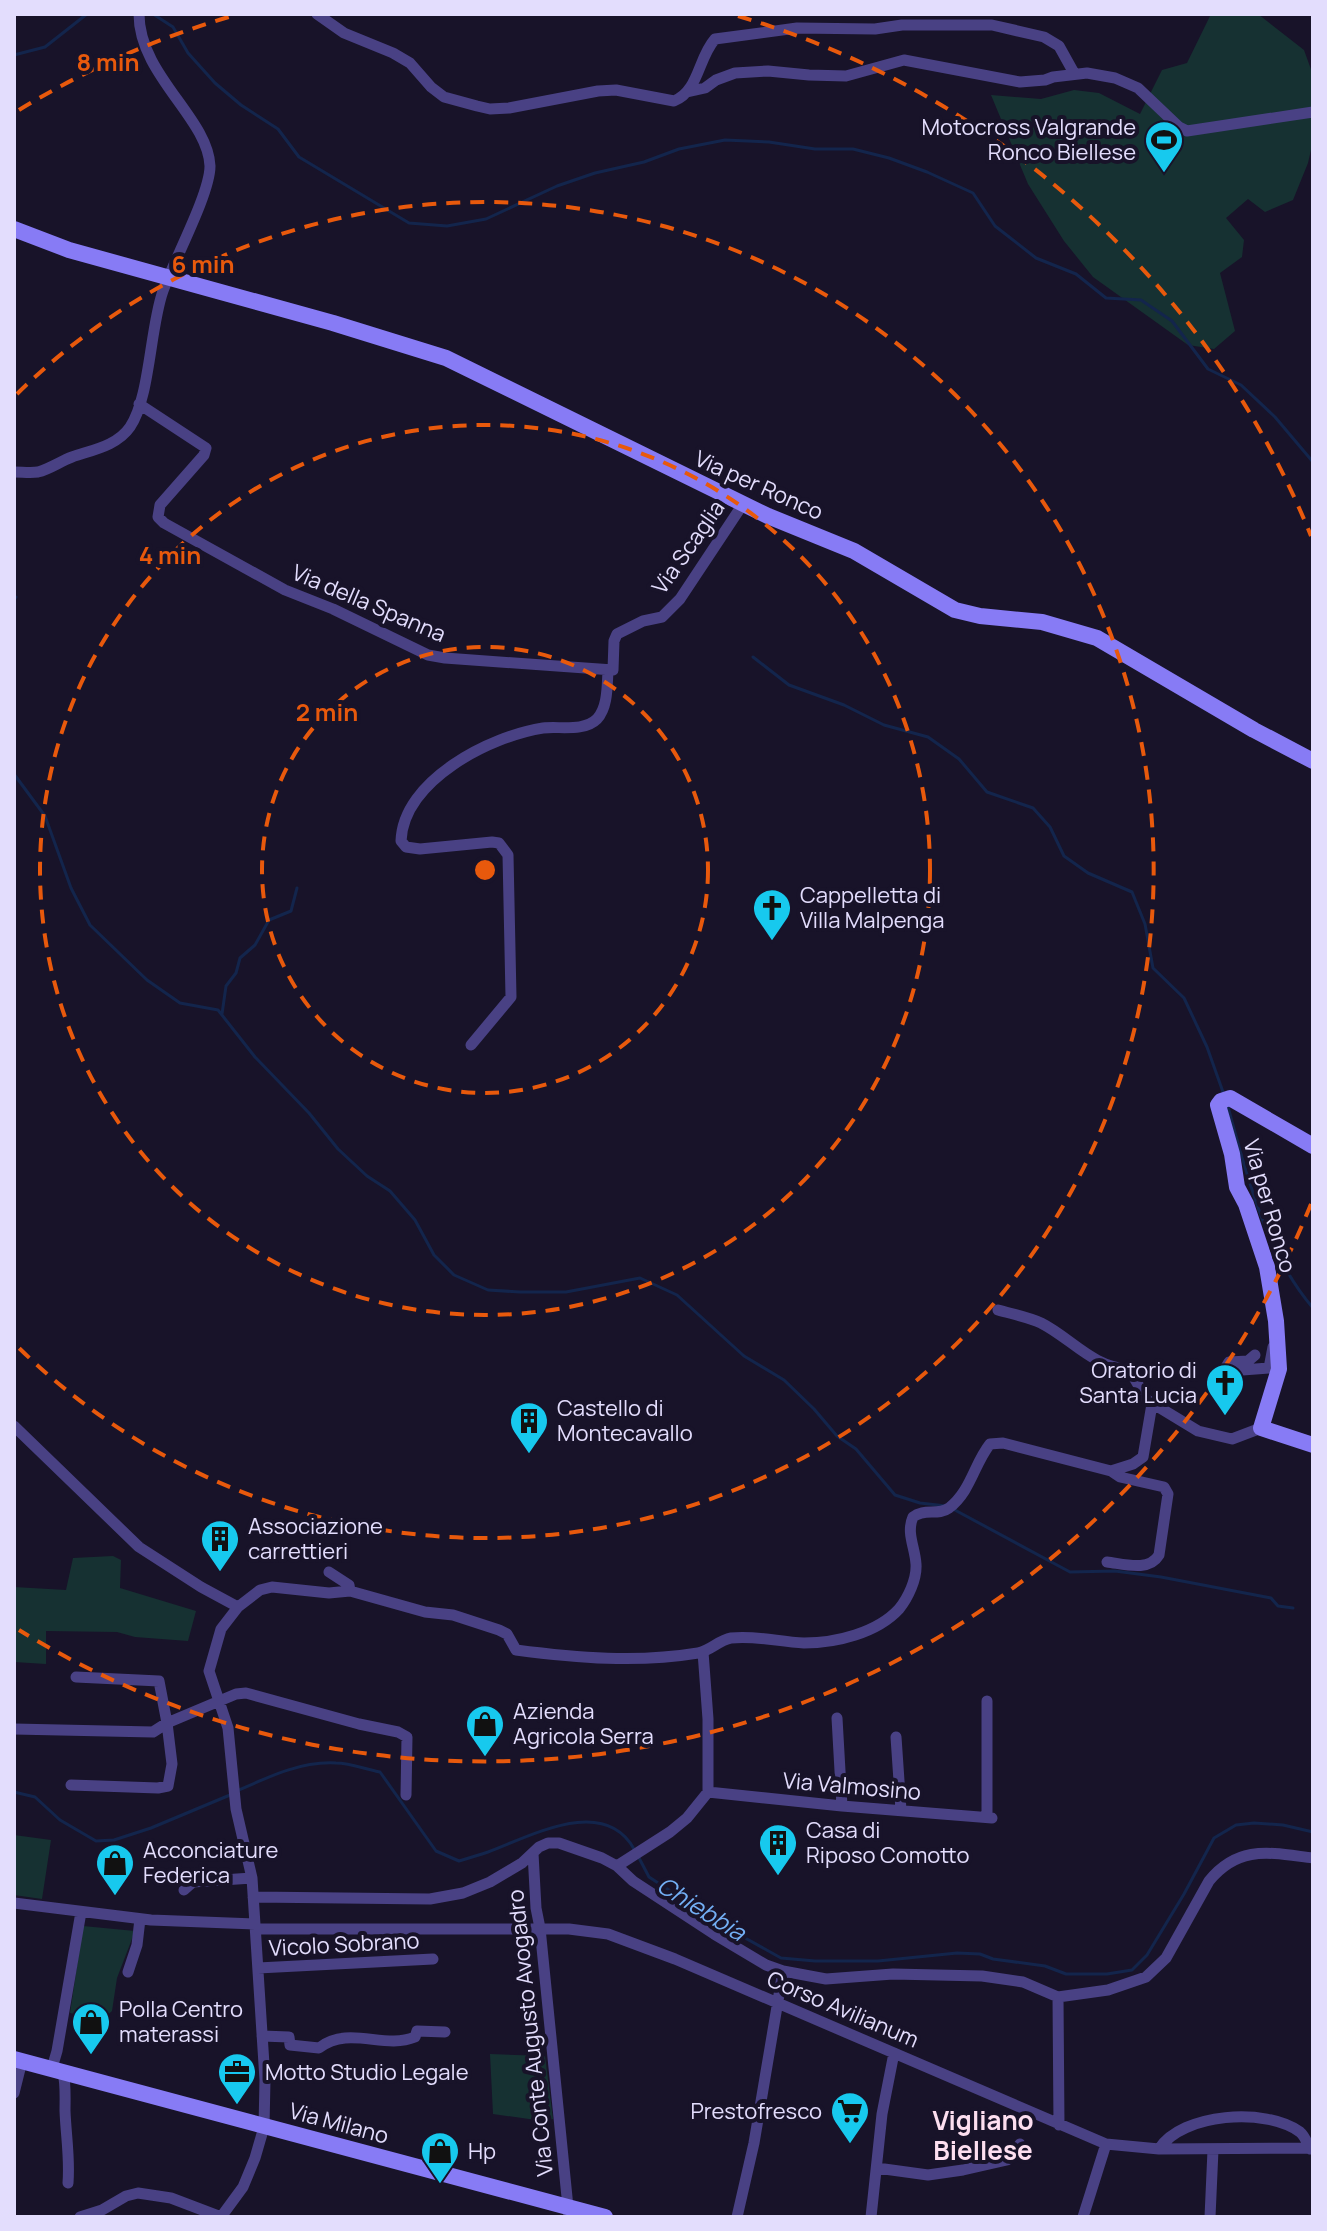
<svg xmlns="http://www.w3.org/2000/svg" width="1327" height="2231" viewBox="0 0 1327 2231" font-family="Manrope,sans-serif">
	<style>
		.green { fill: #163132 }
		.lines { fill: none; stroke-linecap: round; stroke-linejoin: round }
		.stream { stroke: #13254c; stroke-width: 3 }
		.street { stroke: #494184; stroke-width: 11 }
		.secondary { stroke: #877bf5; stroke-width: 16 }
		.ring { fill: none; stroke: #e8590c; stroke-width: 4; stroke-dasharray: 14 10 }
		.labels { text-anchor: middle; stroke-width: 8; stroke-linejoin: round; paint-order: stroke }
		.poi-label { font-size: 22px; fill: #e3ddfd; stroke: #181329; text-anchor: start }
		.street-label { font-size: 22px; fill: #e3ddfd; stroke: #181329 }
		.water-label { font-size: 24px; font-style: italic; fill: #73aff5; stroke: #181329 }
		.quarter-label { font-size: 26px; font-weight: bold; fill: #fddff0; stroke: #181329 }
		.centre { fill: #e8590c; stroke: #181329; stroke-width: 4 }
		.ring-label { font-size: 24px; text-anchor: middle; font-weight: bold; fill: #e8590c; stroke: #181329; stroke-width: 8; stroke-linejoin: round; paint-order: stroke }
	</style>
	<rect width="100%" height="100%" fill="#181329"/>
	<path class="green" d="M1214 14H1258L1304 50 1313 75V141L1308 163 1293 200 1265 212 1248 199 1226 218 1244 240 1242 257 1220 273 1235 331 1214 349 1188 345 1093 277 1064 241 1028 184 991 95 1041 99 1074 90 1099 93 1140 114 1162 70 1187 63 1210 16Z
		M113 1556 121 1560 120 1588 196 1611 188 1641 135 1637 117 1632 46 1631V1664L14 1662V1587L66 1590 73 1558Z
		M14 1835 51 1840 42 1899 14 1895Z
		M83 1926 135 1931 117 1978 112 2011 102 2020 70 2013Z
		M490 2054 545 2056 553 2119 543 2121 493 2114Z"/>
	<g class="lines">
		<path class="stream" d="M153 14 173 27 188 53 215 83 241 105 278 129 299 157 409 223 447 226 486 219 557 186 595 173 644 162 679 149 725 140 769 142 815 149H853L889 158 927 172 973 193 995 226 1036 258 1076 274 1106 298 1141 300 1172 321 1208 369 1241 385 1275 417 1313 462
			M14 55 45 47 87 14
			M14 600 16 597
			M753 657 789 685 844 705 884 725 928 737 959 759 987 792 1033 808 1050 827 1064 856 1088 873 1132 892 1145 924 1153 968 1184 998 1207 1047 1223 1092
			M14 774 45 816 71 888 90 925 147 980 180 1003 218 1010 255 1057 309 1113 338 1149 367 1176 390 1191 415 1220 434 1255 454 1275 488 1290 520 1292H566L640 1278 677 1295 744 1356 784 1380 814 1409 837 1436 856 1449 895 1495 920 1503 946 1506
			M222 1014 226 986 236 973 240 958 255 945 269 920 291 911 297 888
			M1227 1103C1246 1173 1265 1252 1313 1308
			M953 1509 1070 1572 1115 1571 1161 1577 1271 1598 1278 1606 1293 1608
			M237 1791C268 1777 301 1761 336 1763 350 1763 365 1769 380 1772L436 1851 459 1861C469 1858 479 1855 488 1852 531 1836 604 1795 634 1849
			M14 1792 35 1797 60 1820 96 1841 114 1840 151 1828 230 1795
			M638 1856 649 1877 729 1929 781 1958 815 1961H878L957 1953 980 1954 993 1959 1045 1966 1066 1974H1107L1132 1970 1147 1955 1184 1894 1214 1838 1236 1825 1254 1823 1283 1825 1313 1832"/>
		<path class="street" d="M317 14 344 33 393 53 410 63 431 87 444 97 477 106 490 109 509 108 598 91 616 90 674 101C699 91 698 58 715 39L797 28 875 29 902 25H992L1044 37 1059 46 1074 73
			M687 92 705 88 716 80 735 73 768 71 809 75 846 76 904 60 1020 82 1045 80 1053 77 1087 73 1115 78 1138 88 1179 127 1187 131 1313 112
			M139 404 206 448 204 455 160 505 158 517 164 523 285 590 333 609 428 655 445 658 613 670 614 641 617 634 643 621 662 617 680 599 743 504
			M14 472C22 472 31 473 38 472 50 469 61 461 72 457 92 450 117 446 130 427 150 398 150 327 163 291 173 262 210 194 210 166 208 118 139 75 139 14
			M471 1045 511 997 508 855 499 843 492 842 420 849 406 847 401 841C403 780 491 736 543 728 559 726 584 732 597 719 608 707 607 686 608 671
			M998 1310C1012 1314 1028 1317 1041 1323 1071 1338 1093 1368 1129 1369L1147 1400 1198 1431 1232 1439 1261 1428
			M1255 1355 1248 1361 1229 1362 1226 1367 1229 1371 1269 1368 1273 1347
			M14 1426 139 1547 201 1587 238 1607
			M1107 1562C1124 1564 1149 1572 1159 1555L1168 1494 1164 1487 1120 1477 1111 1471
			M329 1572 349 1585 350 1591
			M76 1677 159 1681 167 1723 236 1694 246 1693 359 1724 398 1732 407 1737 406 1795
			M837 1718 842 1806
			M14 1729 153 1732 167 1723 172 1764 168 1786 158 1788 71 1785
			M896 1737 901 1810
			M708 1792 842 1806 992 1818
			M987 1817V1701
			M533 1853 536 1908 540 1928 569 2217
			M617 1866 670 1832 687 1818 708 1792V1719L703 1652
			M184 1890 193 1882 252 1878
			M253 1897 430 1899 463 1893 490 1882 522 1863 539 1847 548 1843H559L602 1858 617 1866 633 1881 714 1934 766 1965 783 1971 826 1979 893 1974 982 1976 1023 1982 1058 1997 1108 1990 1146 1977 1166 1958 1209 1881C1239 1844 1271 1853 1313 1858
			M14 1903 151 1920 255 1924
			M256 1929H569L608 1934 675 1959 1106 2144 1159 2149 1313 2148
			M258 1968 433 1959
			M128 1972 137 1945 140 1919
			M1058 1997 1059 2125
			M262 2036 289 2037 290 2045 319 2048C349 2025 384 2050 415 2037L417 2031 445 2032
			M52 2068 57 2051 81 1912
			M63 2072C66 2085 65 2097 65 2111 66 2136 70 2158 68 2183
			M14 2093 22 2061
			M1159 2149C1182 2113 1266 2107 1300 2132 1305 2136 1307 2143 1310 2149
			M877 2168 928 2175 963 2170 1007 2160 1020 2144
			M80 2217 102 2210 126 2196 138 2193 171 2198 221 2217 243 2187 255 2158 264 2127 265 2080 252 1878 236 1809 228 1728 209 1671 221 1629 238 1607 260 1590 272 1587 329 1593 350 1591 425 1612 453 1615 499 1630 507 1634 516 1650C577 1658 638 1663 698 1653 710 1651 719 1640 731 1638 756 1635 779 1642 804 1643 836 1643 877 1633 899 1609 908 1598 917 1579 916 1564 915 1547 906 1533 913 1517 924 1508 938 1516 949 1508 971 1491 974 1464 990 1444L1003 1443 1111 1471 1133 1464 1143 1457 1152 1404
			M737 2217 754 2143 783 1971
			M871 2217 882 2114 894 2053
			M1083 2217 1106 2144
			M1210 2217 1213 2150"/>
		<path class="secondary" d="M14 229 69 250 333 323 446 358 768 516 854 551 955 610 980 616 1042 622 1097 638 1254 730 1313 761
			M1313 1146 1230 1098 1221 1101 1218 1105 1232 1154 1237 1187 1246 1204 1267 1267 1276 1321 1279 1369 1261 1428 1313 1445
			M14 2059 605 2217"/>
	</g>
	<g class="ring">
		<circle cx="485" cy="870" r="223"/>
		<circle cx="485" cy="870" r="445"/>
		<path d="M17 394A668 668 0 1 1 17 1346"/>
		<path d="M1311 1204A891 891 0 0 1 19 1630M19 110A891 891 0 0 1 232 16M738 16A891 891 0 0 1 1311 536"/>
	</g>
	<defs>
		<symbol id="stadium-pin" viewBox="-11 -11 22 30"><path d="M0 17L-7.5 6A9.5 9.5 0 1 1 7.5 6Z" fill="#17c9ee" stroke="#181329"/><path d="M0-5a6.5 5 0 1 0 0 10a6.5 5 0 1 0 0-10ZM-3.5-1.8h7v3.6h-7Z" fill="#111"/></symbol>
		<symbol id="church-pin" viewBox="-11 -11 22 30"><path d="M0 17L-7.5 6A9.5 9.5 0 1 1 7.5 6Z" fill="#17c9ee" stroke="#181329"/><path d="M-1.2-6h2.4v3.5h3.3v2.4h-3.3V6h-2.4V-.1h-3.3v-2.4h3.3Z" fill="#111"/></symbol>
		<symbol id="building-pin" viewBox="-11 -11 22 30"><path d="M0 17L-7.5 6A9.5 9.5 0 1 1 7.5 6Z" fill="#17c9ee" stroke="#181329"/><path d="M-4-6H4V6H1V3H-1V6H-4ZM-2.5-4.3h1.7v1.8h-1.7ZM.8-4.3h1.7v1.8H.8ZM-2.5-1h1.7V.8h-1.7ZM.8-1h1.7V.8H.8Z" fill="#111"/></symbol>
		<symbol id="shop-pin" viewBox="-11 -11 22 30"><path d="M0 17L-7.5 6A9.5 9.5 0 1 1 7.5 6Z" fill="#17c9ee" stroke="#181329"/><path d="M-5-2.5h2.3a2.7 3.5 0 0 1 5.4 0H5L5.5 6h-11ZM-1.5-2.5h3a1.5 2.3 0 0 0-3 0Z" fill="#111"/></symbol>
		<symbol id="office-pin" viewBox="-11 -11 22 30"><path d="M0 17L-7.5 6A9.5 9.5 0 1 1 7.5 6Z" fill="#17c9ee" stroke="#181329"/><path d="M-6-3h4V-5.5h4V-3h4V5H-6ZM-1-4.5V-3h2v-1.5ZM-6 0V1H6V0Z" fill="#111"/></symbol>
		<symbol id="supermarket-pin" viewBox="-11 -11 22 30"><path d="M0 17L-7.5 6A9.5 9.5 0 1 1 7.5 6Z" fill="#17c9ee" stroke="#181329"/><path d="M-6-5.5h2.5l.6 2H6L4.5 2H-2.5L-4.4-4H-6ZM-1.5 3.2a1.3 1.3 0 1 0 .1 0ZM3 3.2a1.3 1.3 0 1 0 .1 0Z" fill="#111"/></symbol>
	</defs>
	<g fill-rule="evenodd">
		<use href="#stadium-pin" x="1142" y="118" width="44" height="60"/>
		<use href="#church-pin" x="750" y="886" width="44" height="60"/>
		<use href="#church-pin" x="1203" y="1361" width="44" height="60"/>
		<use href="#building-pin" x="507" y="1399" width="44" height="60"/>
		<use href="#building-pin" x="198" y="1517" width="44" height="60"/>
		<use href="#shop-pin" x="463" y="1702" width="44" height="60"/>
		<use href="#building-pin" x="756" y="1821" width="44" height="60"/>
		<use href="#shop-pin" x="93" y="1841" width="44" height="60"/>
		<use href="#shop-pin" x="69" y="2000" width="44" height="60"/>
		<use href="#office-pin" x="215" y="2050" width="44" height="60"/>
		<use href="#supermarket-pin" x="828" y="2089" width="44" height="60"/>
		<use href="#shop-pin" x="418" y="2129" width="44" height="60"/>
	</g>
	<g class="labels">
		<g class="poi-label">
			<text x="1136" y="135" text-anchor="end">Motocross Valgrande<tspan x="1136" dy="25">Ronco Biellese</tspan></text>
			<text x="800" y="903">Cappelletta di<tspan x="800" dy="25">Villa Malpenga</tspan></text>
			<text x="1197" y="1378" text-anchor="end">Oratorio di<tspan x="1197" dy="25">Santa Lucia</tspan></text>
			<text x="557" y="1416">Castello di<tspan x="557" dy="25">Montecavallo</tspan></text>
			<text x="248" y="1534">Associazione<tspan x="248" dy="25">carrettieri</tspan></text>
			<text x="513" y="1719">Azienda<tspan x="513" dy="25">Agricola Serra</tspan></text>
			<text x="806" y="1838">Casa di<tspan x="806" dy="25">Riposo Comotto</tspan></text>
			<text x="143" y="1858">Acconciature<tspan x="143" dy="25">Federica</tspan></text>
			<text x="119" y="2017">Polla Centro<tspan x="119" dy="25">materassi</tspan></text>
			<text x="265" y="2080">Motto Studio Legale</text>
			<text x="822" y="2119" text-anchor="end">Prestofresco</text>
			<text x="468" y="2159">Hp</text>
		</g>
		<g class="street-label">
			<text transform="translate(759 485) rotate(24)" y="8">Via per Ronco</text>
			<text transform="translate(688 547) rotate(-55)" y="8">Via Scaglia</text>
			<text transform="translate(369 603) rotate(23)" y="8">Via della Spanna</text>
			<text transform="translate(1270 1206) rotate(74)" y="8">Via per Ronco</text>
			<text transform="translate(852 1786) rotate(5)" y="8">Via Valmosino</text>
			<text transform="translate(344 1944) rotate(-3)" y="8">Vicolo Sobrano</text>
			<text transform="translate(843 2009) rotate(23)" y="8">Corso Avilianum</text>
			<text transform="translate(530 2033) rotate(-96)" y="8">Via Conte Augusto Avogadro</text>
			<text transform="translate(339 2123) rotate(15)" y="8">Via Milano</text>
		</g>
		<g class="water-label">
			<text transform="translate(701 1909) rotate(32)" y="8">Chiebbia</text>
		</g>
		<g class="quarter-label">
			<text x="983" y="2130">Vigliano<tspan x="983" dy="30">Biellese</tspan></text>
		</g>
	</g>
	<circle cx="485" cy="870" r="12" class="centre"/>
	<g class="ring-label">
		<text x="108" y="71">8 min</text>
		<text x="203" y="273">6 min</text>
		<text x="170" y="564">4 min</text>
		<text x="327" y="721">2 min</text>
	</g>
	<rect width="1327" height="2231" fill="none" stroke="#e3ddfd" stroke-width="32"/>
</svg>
